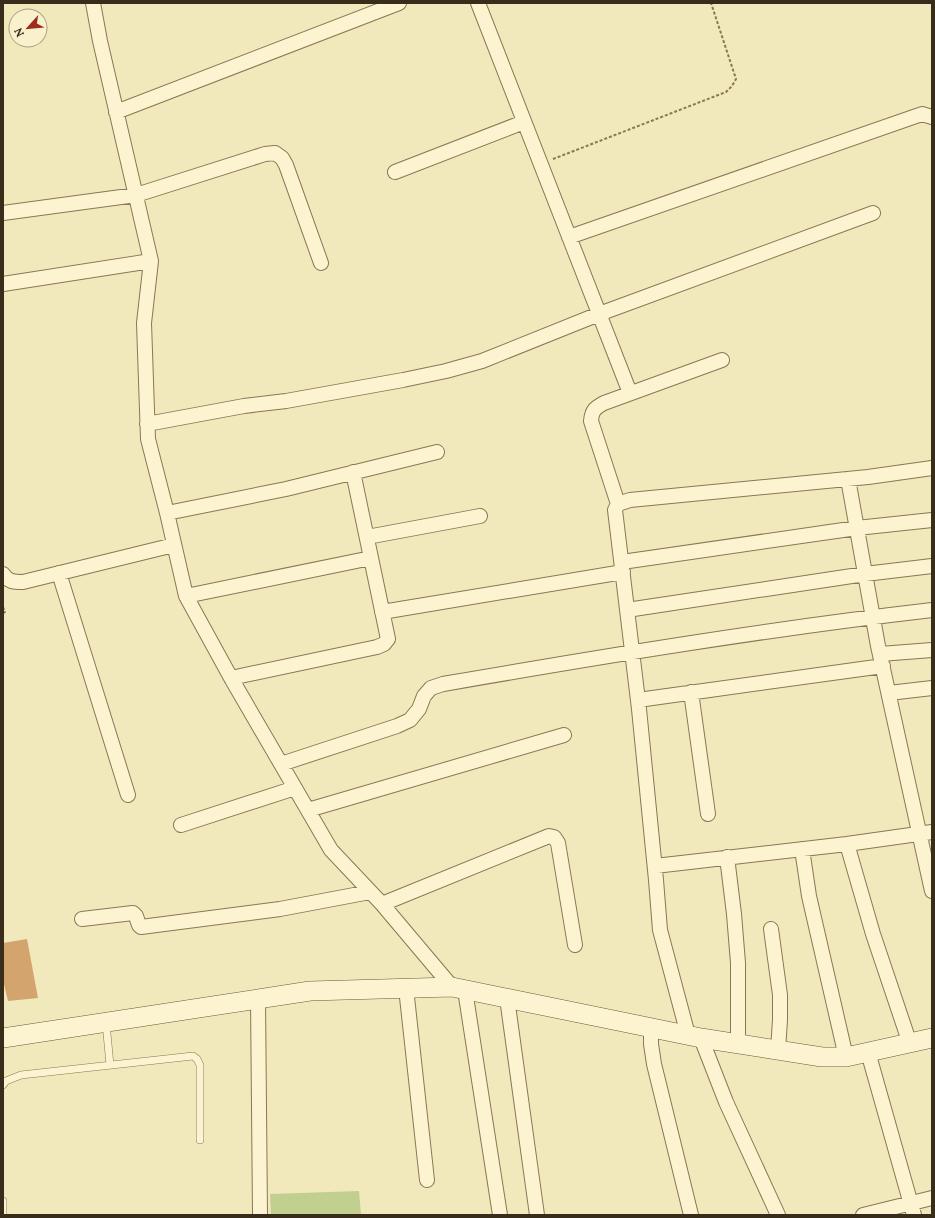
<svg xmlns="http://www.w3.org/2000/svg" width="935" height="1218" viewBox="0 0 935 1218" font-family="Lora,serif">
	<style>
		.green { fill: #c1d08f }
		.building { fill: #d3a46e }
		.lines { fill: none; stroke-linecap: round; stroke-linejoin: round }
		.lane-casing { stroke: #8a7754; stroke-width: 8 }
		.street-casing { stroke: #8a7754; stroke-width: 16 }
		.secondary-casing { stroke: #6c5837; stroke-width: 20 }
		.path { stroke: #8a7754; stroke-width: 2; stroke-dasharray: 3 2; stroke-linecap: butt }
		.lane { stroke: #fcf4d0; stroke-width: 7 }
		.street { stroke: #fcf4d0; stroke-width: 14 }
		.secondary { stroke: #fcf4d0; stroke-width: 19 }
	</style>
	<rect width="100%" height="100%" fill="#f1e8bc"/>
	<path class="green" d="M359 1191 361 1215H271L270 1194Z"/>
	<path class="building" d="M27 939 38 998 8 1001 3 980V943Z"/>
	<g class="lines">
		<defs>
			<path id="lane" d="M106 1023 110 1065
				M3 1085 6 1081 21 1075 193 1056 197 1059 200 1065V1140
				M3 1201V1215"/>
			<path id="street" d="M93 3 100 41 151 261 144 323 148 439 167 513 186 596 231 678 331 850 382 904 452 987
				M478 3 630 393
				M116 112 399 3
				M395 172 524 122
				M3 213 136 195 265 154 275 153 282 158 286 165 321 263
				M569 237 922 114 932 117
				M3 284 151 261
				M147 424 244 406 286 401 403 380 446 371 482 361 599 314 873 213
				M848 479 878 646 932 891
				M618 504 591 421C592 410 595 408 604 403L722 360
				M167 513 286 489 437 452
				M367 537 480 516
				M622 562 857 528 932 520
				M59 573 128 795
				M3 574C8 582 14 582 23 582L174 545
				M186 596 371 558
				M627 610 865 574 932 566
				M382 612 623 572
				M880 654 932 650
				M231 678 377 647 384 644 388 639 353 472
				M691 692 708 814
				M889 693 932 688
				M638 700 883 666
				M281 764 397 726 410 720 419 709 424 696 431 688 443 684C605 656 768 629 932 610
				M308 810 564 735
				M181 825 295 788
				M847 844 873 934 910 1044
				M802 849 809 896 846 1057
				M727 857 734 914 738 963V1044
				M655 866 847 844 932 832
				M382 904 549 836 554 837 558 843 575 945
				M82 919 133 913 136 916 139 925 141 927 280 909 370 892
				M771 929 780 995V1020L778 1050
				M406 988 427 1180
				M465 990 500 1215
				M507 998 537 1215
				M258 999 260 1215
				M651 1027V1044L654 1064 691 1215
				M688 1035 660 930 656 880 639 709 615 510 618 504 630 500 868 477 932 468
				M701 1038 726 1102 778 1215
				M868 1052 914 1215
				M863 1215 932 1198"/>
			<path id="secondary" d="M3 1038 310 991 452 987 701 1038 822 1057H846L932 1038"/>
		</defs>
		<use href="#lane" class="lane-casing"/>
		<use href="#street" class="street-casing"/>
		<use href="#secondary" class="secondary-casing"/>
		<path class="path" d="M553 159 726 92 732 86 736 79 711 3
			M3 607 5 612 3 613"/>
		<use href="#lane" class="lane"/>
		<use href="#street" class="street"/>
		<use href="#secondary" class="secondary"/>
	</g>
	<rect width="935" height="1218" fill="none" stroke="#382c1a" stroke-width="8"/>
	<g transform="translate(28 28) rotate(243)"><circle r="19" fill="#f8f1cc" stroke="#aba285"/>
	<path d="M0-3L7 15L0 10L-7 15Z" fill="#9e2d1f"/>
	<text y="-6" font-size="11" font-weight="bold" text-anchor="middle" fill="#382c1a">N</text>
	</g>
</svg>
